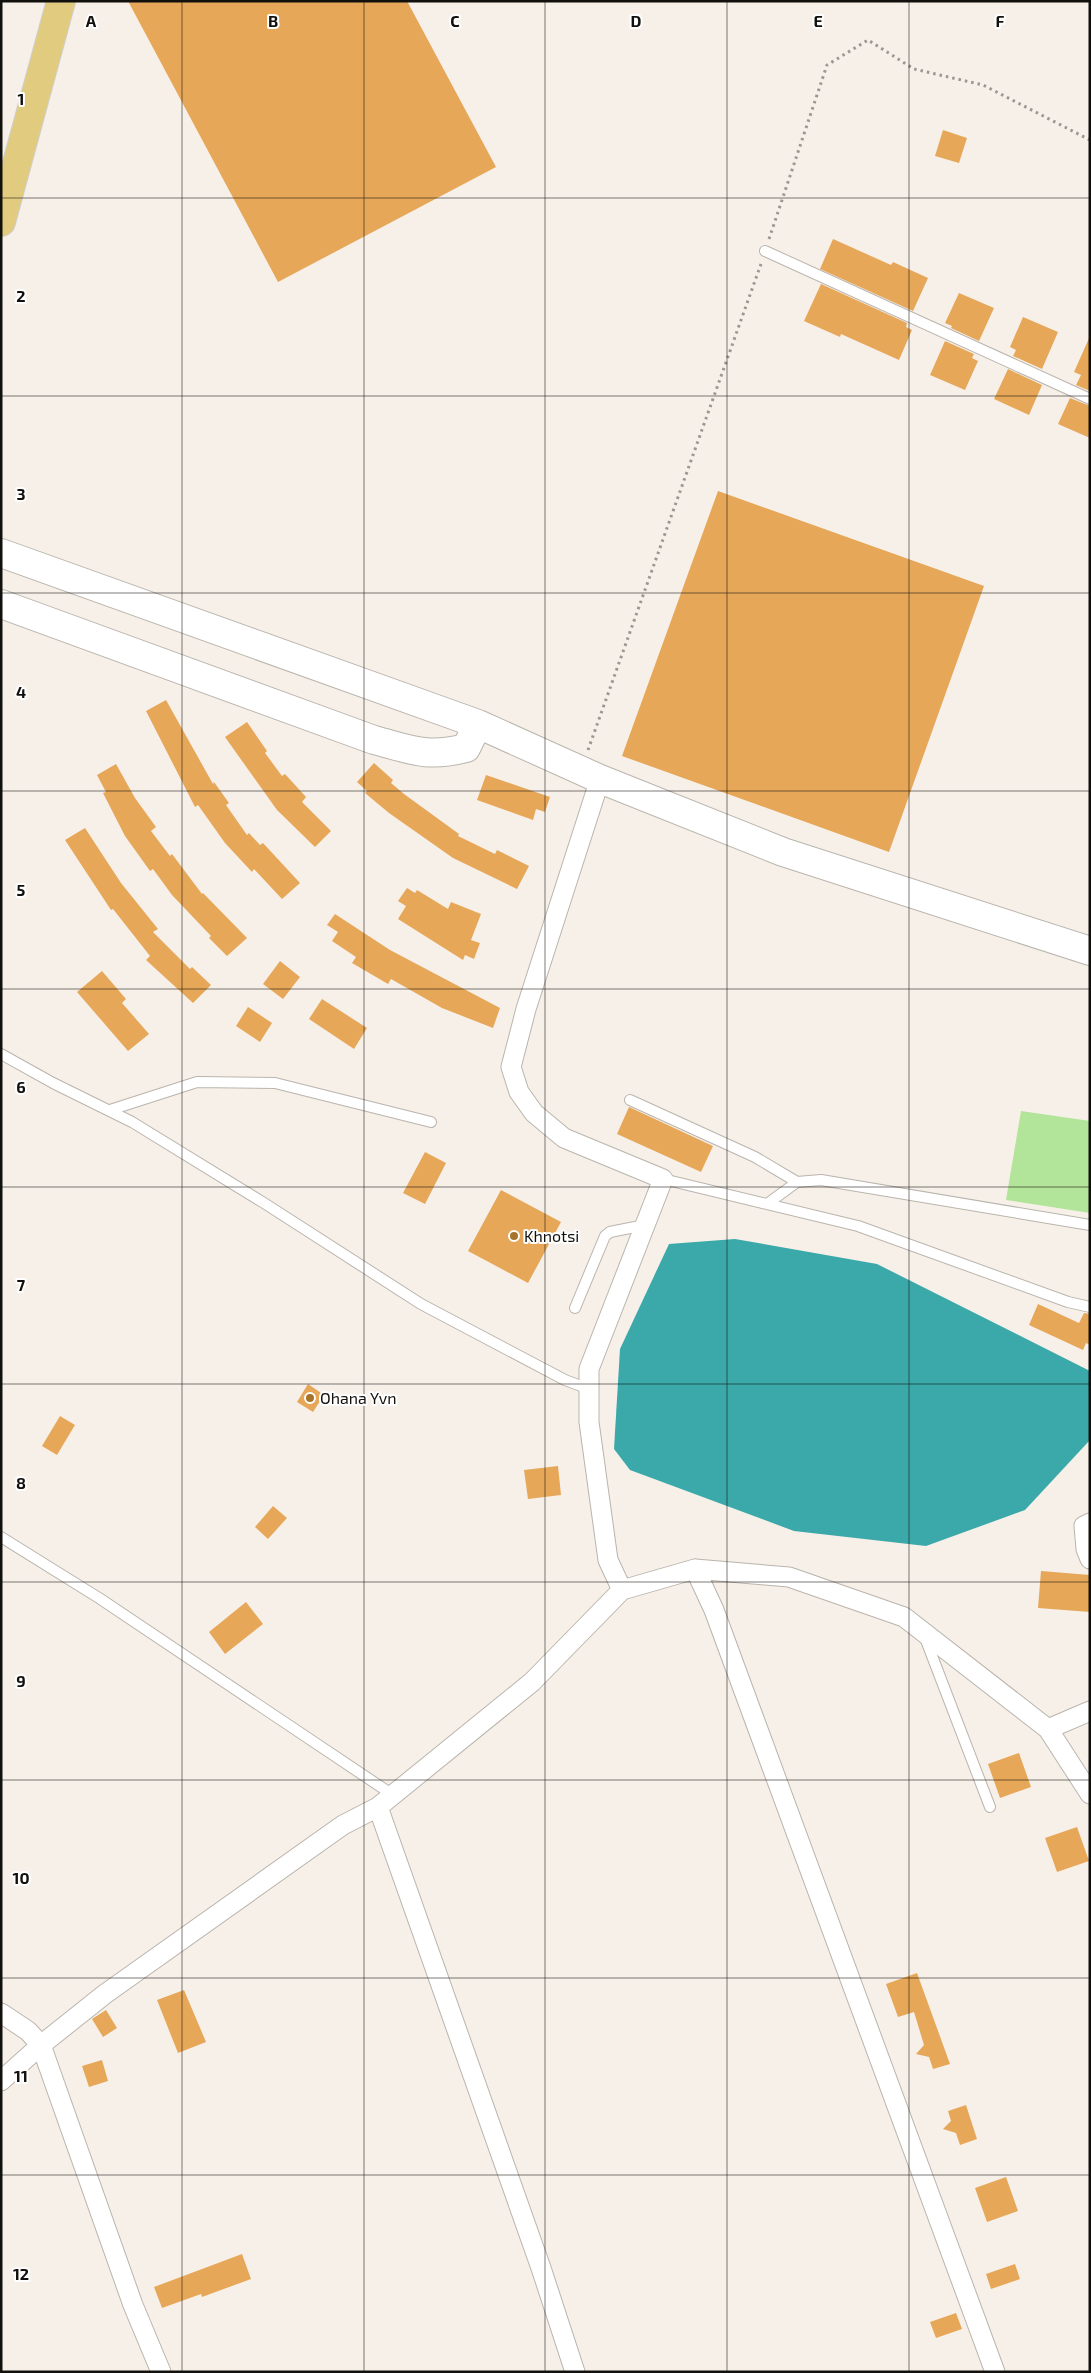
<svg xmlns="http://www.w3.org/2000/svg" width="1091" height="2373" viewBox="0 0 1091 2373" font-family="'Exo 2',sans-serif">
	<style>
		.green { fill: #b2e49a }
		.water { fill: #3ba8aa }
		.building { fill: #e7a759 }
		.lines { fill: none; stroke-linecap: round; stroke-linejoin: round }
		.lane-casing { stroke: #bab4ad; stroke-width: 12 }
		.street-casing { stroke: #bab4ad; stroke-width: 21 }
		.secondary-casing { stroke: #bab4ad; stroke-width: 30 }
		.primary-casing { stroke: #d0cfcf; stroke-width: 30 }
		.path { stroke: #9b9792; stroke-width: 3; stroke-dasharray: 2.5 4; stroke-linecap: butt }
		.lane { stroke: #fff; stroke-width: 10 }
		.street { stroke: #fff; stroke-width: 19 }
		.secondary { stroke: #fff; stroke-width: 28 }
		.primary { stroke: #e1cb7f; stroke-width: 28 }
		.grid { fill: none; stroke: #12100d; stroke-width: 1; stroke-opacity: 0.55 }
		.poi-dot { fill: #a5742a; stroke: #fefefe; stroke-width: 2 }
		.labels { text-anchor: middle; stroke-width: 4; stroke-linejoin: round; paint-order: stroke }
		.poi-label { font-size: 16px; fill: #12100d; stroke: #fefefe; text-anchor: start }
		.grid-label { font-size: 16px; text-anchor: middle; font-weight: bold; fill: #12100d; stroke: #fefefe; stroke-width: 4; stroke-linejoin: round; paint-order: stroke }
	</style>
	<rect width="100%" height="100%" fill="#f6f0e9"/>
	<path class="green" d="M1021 1111 1090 1121V1213L1006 1200Z"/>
	<path class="water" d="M735 1239 877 1264 1090 1371V1440L1025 1510 926 1546 794 1531 630 1470 614 1449 620 1349 669 1244Z"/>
	<path class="building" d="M128 1H407L496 167 278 282Z
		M943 130 967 138 959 163 935 156Z
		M833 239 891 265 893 262 928 278 913 311 820 269Z
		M821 284 907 323 906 327 912 330 899 360 841 334 840 337 804 321Z
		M959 293 994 308 979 341 951 328 952 326 945 323Z
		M1023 317 1058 332 1042 369 1013 356 1016 350 1010 347Z
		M1090 336V391L1076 385 1081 375 1074 372Z
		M945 341 974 354 972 358 978 361 965 390 930 375Z
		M1008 369 1042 385 1029 415 994 399Z
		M1070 398 1090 406V438L1058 424Z
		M718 491 984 586 889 852 622 756Z
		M166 700 213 784 214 782 229 803 226 805 247 835 249 833 260 845 263 843 300 883 282 899 254 869 252 872 225 843 198 805 195 807 146 711Z
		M247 722 267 751 265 753 282 776 285 774 306 797 302 802 331 831 315 847 277 810 225 737Z
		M374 763 393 780 391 783 404 794 459 834 458 836 495 854 497 850 529 866 517 889 453 858 389 813 365 793 367 791 357 782Z
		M116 764 135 798 156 827 151 831 170 856 172 854 202 894 203 893 247 938 227 956 209 938 211 936 172 895 153 869 150 871 125 836 103 793 106 792 97 775Z
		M486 775 550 797 545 812 536 809 533 820 477 800Z
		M85 828 121 883 158 929 153 932 190 969 192 967 211 985 193 1003 146 960 150 956 113 909 111 910 65 840Z
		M407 888 415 893 417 890 448 909 451 902 481 914 471 940 480 943 474 959 465 955 463 960 398 919 406 906 398 901Z
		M335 914 390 950 500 1008 493 1028 442 1008 391 979 388 984 352 963 356 957 332 941 338 932 327 925Z
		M280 961 300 977 283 999 263 984Z
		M102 971 126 999 122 1003 149 1034 128 1051 77 992Z
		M322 999 367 1028 354 1049 309 1019Z
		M248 1007 272 1023 260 1042 236 1026Z
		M629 1107 713 1146 701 1172 617 1134Z
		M425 1152 446 1163 425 1204 403 1193Z
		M501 1190 561 1222 528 1283 468 1251Z
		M1038 1304 1079 1323 1084 1313 1090 1314V1345L1086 1343 1083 1350 1029 1325Z
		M308 1384 324 1395 313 1412 297 1402Z
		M60 1416 75 1425 57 1455 42 1446Z
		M558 1466 561 1495 528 1499 524 1470Z
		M273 1506 287 1518 268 1539 255 1527Z
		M1041 1571 1090 1575V1612L1038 1608Z
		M246 1602 263 1624 225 1654 209 1632Z
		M1019 1753 1031 1787 1000 1798 988 1764Z
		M1077 1827 1089 1861 1057 1872 1045 1838Z
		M917 1973 950 2064 933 2069 929 2057 916 2054 924 2045 914 2012 898 2017 886 1984Z
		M184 1990 206 2042 178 2053 157 2000Z
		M106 2010 117 2028 103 2037 92 2019Z
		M102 2060 108 2081 89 2087 82 2066Z
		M966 2105 977 2139 960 2145 956 2133 943 2129 951 2121 948 2111Z
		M1006 2177 1018 2211 987 2222 975 2188Z
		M242 2254 251 2279 202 2297 201 2294 162 2308 154 2287Z
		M1015 2264 1020 2279 991 2289 986 2274Z
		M956 2313 962 2329 936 2338 930 2322Z"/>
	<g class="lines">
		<defs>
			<path id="lane" d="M765 251 1090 399
				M1 1054 53 1083 132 1122 264 1203 421 1304 565 1380 589 1389
				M630 1100 755 1157 797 1182
				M110 1110 197 1082 275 1083 431 1122
				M663 1179 858 1226 1068 1302 1090 1307
				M767 1204 797 1182 821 1180 1090 1225
				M575 1308 605 1236 610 1232 645 1225
				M1 1537 99 1598 393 1795
				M924 1635 990 1807"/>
			<path id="street" d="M600 779 526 1009 511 1067 519 1092 534 1113 564 1138 663 1179 589 1369V1422L608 1560 622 1590
				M1090 1523 1084 1526 1086 1549 1090 1559
				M695 1569 714 1610 995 2372
				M1048 1729 1090 1711
				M378 1807 541 2268 575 2372
				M1 2013 28 2031 41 2045 133 2305 161 2372
				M1 2081 41 2045 105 1994 343 1825 378 1807 532 1682 622 1590 695 1569 789 1577 904 1617 1048 1729 1090 1794"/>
			<path id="secondary" d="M1 553 478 724 600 779 783 852 1090 951
				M1 604 374 740C412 750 427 758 466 748L478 724"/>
			<path id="primary" d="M1 222 61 1"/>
		</defs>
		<use href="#lane" class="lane-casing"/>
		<use href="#street" class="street-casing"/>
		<use href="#secondary" class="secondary-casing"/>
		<use href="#primary" class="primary-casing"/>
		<path class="path" d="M769 239 827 65 868 40 914 69 983 85 1090 140
			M588 750 761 264"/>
		<use href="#lane" class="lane"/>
		<use href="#street" class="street"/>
		<use href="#secondary" class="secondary"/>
		<use href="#primary" class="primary"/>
	</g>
	<path class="grid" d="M182 1V2372M364 1V2372M545 1V2372M727 1V2372M909 1V2372M1 198H1090M1 396H1090M1 593H1090M1 791H1090M1 989H1090M1 1187H1090M1 1384H1090M1 1582H1090M1 1780H1090M1 1978H1090M1 2175H1090"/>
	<g class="poi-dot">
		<circle cx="514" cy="1236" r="5"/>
		<circle cx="310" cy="1398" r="5"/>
	</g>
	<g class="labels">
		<g class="poi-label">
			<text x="524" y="1242">Khnotsi</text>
			<text x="320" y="1404">Ohana Yvn</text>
		</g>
	</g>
	<g class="grid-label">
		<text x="91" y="27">A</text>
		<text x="273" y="27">B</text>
		<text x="455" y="27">C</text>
		<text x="636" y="27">D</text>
		<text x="818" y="27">E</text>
		<text x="1000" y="27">F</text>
		<text x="21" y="105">1</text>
		<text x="21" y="302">2</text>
		<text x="21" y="500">3</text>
		<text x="21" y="698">4</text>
		<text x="21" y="896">5</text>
		<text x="21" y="1093">6</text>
		<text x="21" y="1291">7</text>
		<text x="21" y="1489">8</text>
		<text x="21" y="1687">9</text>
		<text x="21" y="1884">10</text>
		<text x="21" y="2082">11</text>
		<text x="21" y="2280">12</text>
	</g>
	<rect width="1091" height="2373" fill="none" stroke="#12100d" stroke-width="5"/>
</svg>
